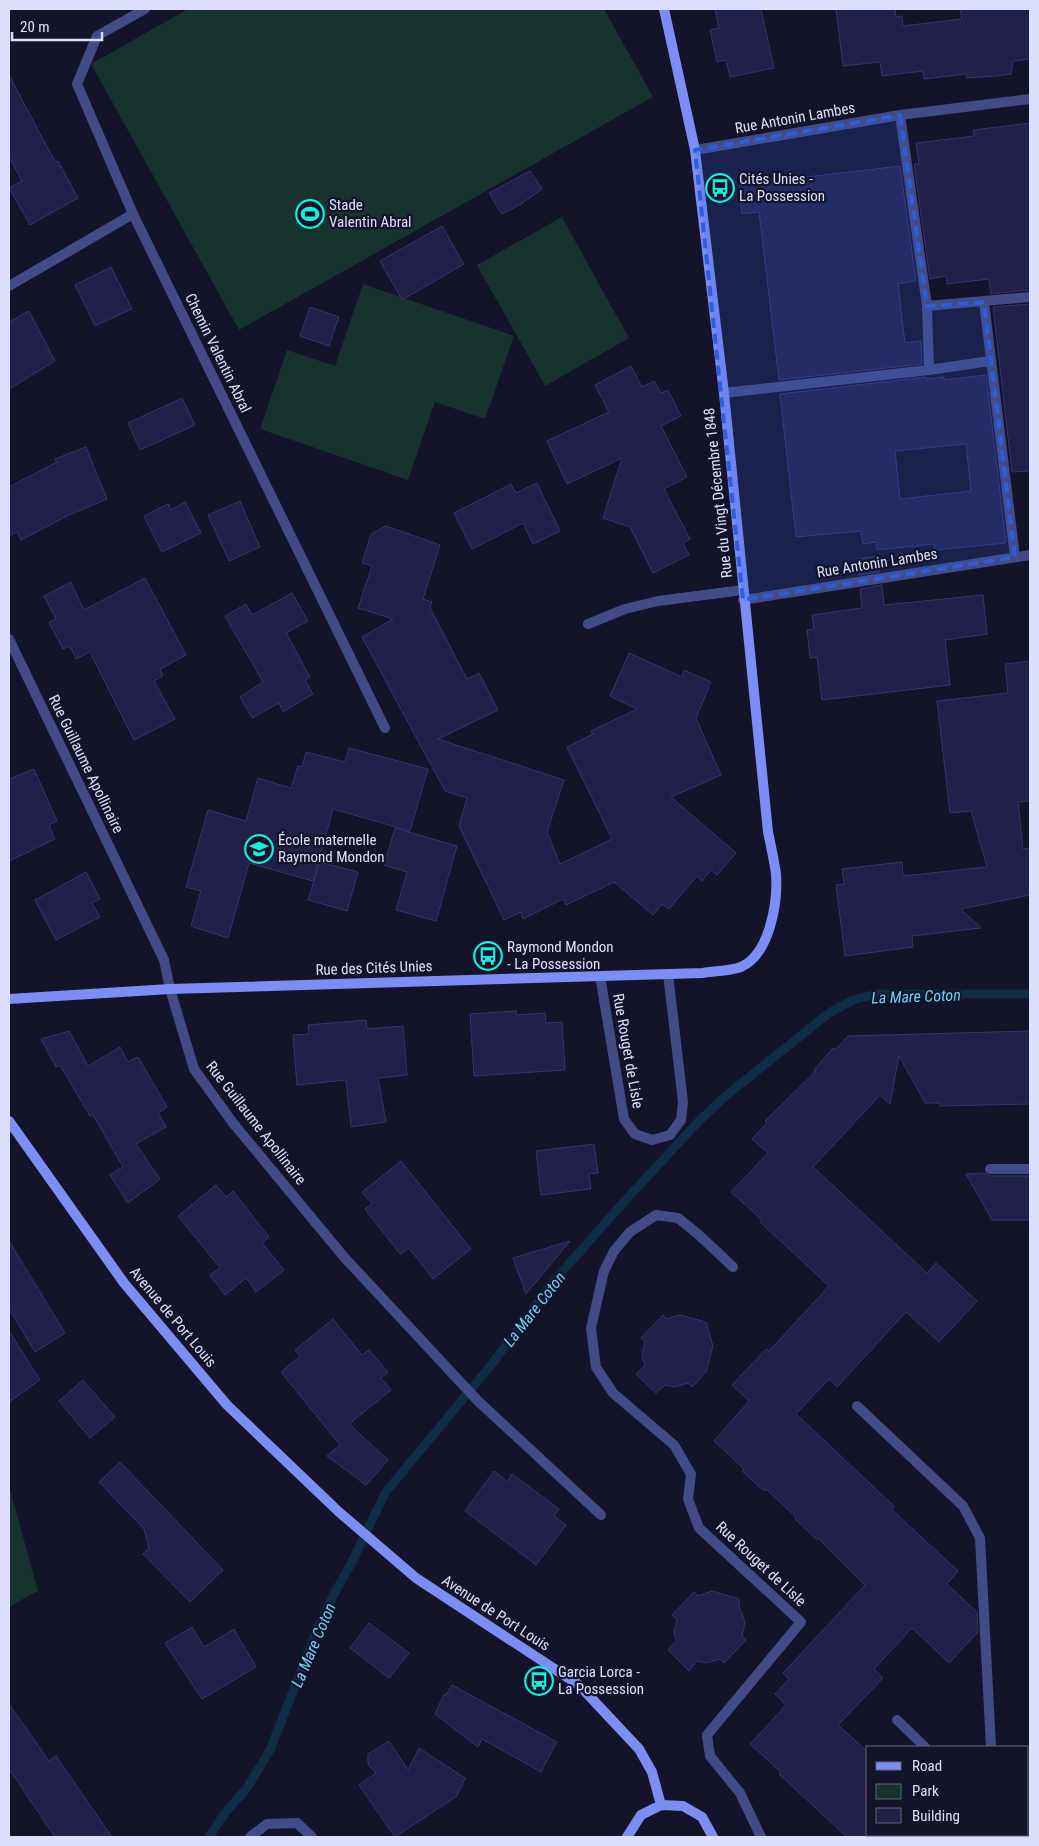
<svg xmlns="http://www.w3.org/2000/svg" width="1039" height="1846" viewBox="0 0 1039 1846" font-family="'Roboto Condensed',sans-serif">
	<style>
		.green { fill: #16332d }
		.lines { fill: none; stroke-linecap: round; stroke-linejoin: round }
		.stream { stroke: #0f2d46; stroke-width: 9 }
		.building { fill: #212049; stroke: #353473; fill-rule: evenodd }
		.lane { stroke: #414b85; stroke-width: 10 }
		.street { stroke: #414b85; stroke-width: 10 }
		.secondary { stroke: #7c8ef6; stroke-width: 10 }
		.marked { fill: #305ddc; fill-opacity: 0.2; stroke: #305ddc; stroke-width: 4; stroke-dasharray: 10 6; stroke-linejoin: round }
		.labels { text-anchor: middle; stroke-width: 4.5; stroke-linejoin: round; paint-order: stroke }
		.street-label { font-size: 15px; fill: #dde0fd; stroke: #131329 }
		.poi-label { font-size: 15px; fill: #dde0fd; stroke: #131329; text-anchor: start }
		.water-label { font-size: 16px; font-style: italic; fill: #73d0f5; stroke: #131329 }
	</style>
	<rect width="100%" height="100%" fill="#131329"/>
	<path class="green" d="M188 9H604L653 97 239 330 91 64Z
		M562 217 629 338 545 386 477 265Z
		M363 284 514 336 485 419 435 402 408 480 260 429 287 350 335 366Z
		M9 1486 38 1591 9 1607Z"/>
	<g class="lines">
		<path class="stream" d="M209 1837 225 1813 247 1788 270 1750 317 1630 333 1596 353 1560 385 1493 492 1364 554 1281 621 1205 699 1121 728 1094 829 1013 853 1000 876 994H1030"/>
	</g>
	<path class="building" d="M715 9H761L774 68 730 77 726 60 717 62 710 30 719 28Z
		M836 9H895L896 17 902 16 903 26 962 19 960 9H1030V59L1013 61 1011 74 996 76 967 78 966 74 924 79 923 71 882 76 880 62 843 66Z
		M9 75 55 162 58 161 78 198 30 225 9 188 22 181 9 157Z
		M1030 123V290L991 294 989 279 947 284 946 276 930 279 914 164H919L916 143 974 136 973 130Z
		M900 166 916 281 898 284 905 343 921 341 922 364 779 380 759 212 742 214 739 185Z
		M530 171 542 189 521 204 502 214 489 193Z
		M442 226 464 264 402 300 380 261Z
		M111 267 132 309 95 326 75 285Z
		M1030 304V471L1012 472 993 307Z
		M310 307 339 317 329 346 300 336Z
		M29 311 55 361 9 389V322Z
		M631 366 642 387 654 381 661 393 668 390 681 416 661 426 687 477 664 489 690 539 683 543 689 555 653 573 630 527 603 518 622 458 567 484 547 441 609 412 595 385Z
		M986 375 1006 543 935 550 934 544 877 550 876 542 863 544 861 531 796 537 780 394 926 377V379L944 377V380ZM966 444 971 491 900 499 895 451Z
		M182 398 195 425 140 450 128 423Z
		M86 447 107 499 69 515 21 540 17 532 9 536V487L57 462 55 459Z
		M537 483 560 531 533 544 523 523 472 549 454 513 511 484 516 493Z
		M240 501 260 547 229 561 208 515Z
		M185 502 201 533 162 552 144 516 168 504 171 510Z
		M386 526 440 545 423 599 432 602 430 608 467 679 479 673 498 710 438 739 564 780 547 832 560 864 612 839 567 747 593 734 591 731 637 709 610 696 629 653 682 677 684 670 711 682 696 718 721 775 671 797 736 853 717 875 711 870 702 881 697 876 669 909 662 904 653 915 614 882 566 905 563 899 523 919 521 912 504 920 459 826 467 798 445 791 362 637 393 619 358 608 372 566 362 563 371 534Z
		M878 556 880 572 859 575 857 559Z
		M145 578 186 655 160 669 163 676 154 681 175 719 134 740 90 652 76 659 70 646 63 649 49 622 56 619 44 596 71 582 84 610Z
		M882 585 884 605 983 595 987 634 945 640 950 685 822 700 817 657 810 658 807 630 814 629 812 615 862 608 860 589Z
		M292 593 308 621 286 633 310 677 305 680 313 694 283 712 279 703 252 718 240 697 263 682 225 616 246 604 252 615Z
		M1030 661V801L1018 802 1023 849 1030 848V895L961 909 981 928 912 936 913 947 845 956 836 885 844 884 842 869 902 862 903 876 987 867 971 811 950 813 937 701 1008 693 1005 664Z
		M349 748 428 769 410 831 333 809 313 881 249 863 228 938 191 926 201 891 186 887 208 810 246 821 258 778 291 788 298 766 302 767 306 752 345 762Z
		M34 769 57 821 49 825 55 839 9 861V779Z
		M395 828 457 846 436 921 396 910 407 872 384 865Z
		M320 862 358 872 347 911 308 900Z
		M86 872 100 899 92 903 100 917 56 940 35 900Z
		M516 1011V1015L545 1013 546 1023 562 1022 565 1070 474 1076 470 1014Z
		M366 1020 367 1029 403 1026 407 1075 378 1078 386 1122 351 1127 346 1080 297 1085 293 1035 309 1034 308 1025Z
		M69 1031 88 1066 120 1047 128 1062 138 1057 167 1107 158 1113 166 1127 136 1144 160 1179 128 1203 110 1175 123 1167 93 1115 90 1116 60 1065 56 1067 41 1039Z
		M1030 1031V1104L940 1106V1103H925L899 1056 890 1104 880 1095 813 1167 927 1273 936 1263 977 1301 939 1342 906 1312 837 1387 829 1379 796 1414 894 1506 892 1510 958 1571 947 1584 977 1612 978 1632 949 1663 912 1628 874 1669 883 1678 838 1725 868 1752V1837H847L779 1774 781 1772 750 1744 786 1705 775 1694 789 1679 783 1673 865 1585 818 1538 816 1539 795 1519 796 1517 766 1489 764 1491 742 1471 744 1469 714 1441 749 1401 732 1385 766 1349 769 1351 829 1286 760 1222 762 1220 731 1192 768 1153 752 1139 767 1123 765 1121 815 1072 814 1070 833 1048 835 1050 848 1036Z
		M594 1144 598 1173 589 1174 591 1189 541 1195 536 1151Z
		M401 1161 471 1249 433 1279 409 1248 400 1254 365 1209 372 1204 362 1192Z
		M985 1173 990 1176H1030V1220H992L966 1174Z
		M216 1185 226 1197 233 1191 269 1237 262 1243 284 1270 256 1292 246 1278 225 1295 210 1275 220 1268 178 1216Z
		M9 1241 65 1333 35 1352 9 1309Z
		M570 1241 526 1294 513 1258Z
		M663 1315 666 1319 680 1315 706 1322 713 1346 706 1372 692 1387 688 1383 675 1387 665 1385 656 1393 636 1374 645 1365 642 1356 645 1342 641 1338Z
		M333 1319 362 1355 369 1350 388 1372 381 1378 391 1390 349 1424 388 1460 366 1485 327 1456 340 1445 281 1372 300 1356 295 1350Z
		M9 1331 40 1380 9 1402Z
		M83 1380 115 1417 90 1438 59 1401Z
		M120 1462 223 1570 190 1602 143 1554 149 1548 144 1529 99 1482Z
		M494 1471 507 1481 512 1474 559 1509 554 1516 566 1525 536 1565 465 1511Z
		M712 1591 739 1599V1606L745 1622 742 1636 746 1640 724 1663 720 1659 707 1663 697 1661 689 1671 668 1650 676 1641 674 1633 677 1619 672 1615 694 1592 698 1596Z
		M369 1623 409 1653 389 1678 350 1648Z
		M192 1627 204 1647 234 1629 256 1667 202 1699 165 1643Z
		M452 1685 557 1742 541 1772 482 1739 478 1747 435 1714 444 1694 446 1695Z
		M9 1704 49 1761 56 1756 112 1837H55L9 1769Z
		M389 1741 408 1770 419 1748 465 1778 457 1796 395 1837 359 1785 376 1773 368 1765V1754Z"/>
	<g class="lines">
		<path class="lane" d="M588 624 625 609 658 601 743 590
			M600 976 624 1119 635 1134 652 1140 670 1135 681 1120 683 1102 668 974
			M990 1169H1030
			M250 1837 267 1824 297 1823 312 1837"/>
		<path class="street" d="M145 9 97 36 77 84 133 214 385 728
			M900 115 927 306 929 370
			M695 150 900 115 1030 99
			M9 286 133 214
			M984 302 1015 557
			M927 306 1030 297
			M724 393 929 370 990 361
			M743 600 1030 555
			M9 639 164 960 170 989 194 1069 233 1123 344 1257 478 1401 601 1515
			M733 1267 699 1235 678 1218 656 1215 630 1232 614 1251 604 1271 591 1328 596 1367 613 1393 674 1445 691 1474 688 1499 699 1528 801 1622 707 1735 710 1756 740 1793 761 1837
			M857 1406 963 1506 980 1538 991 1747
			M897 1720 925 1747
			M996 1835 997 1837"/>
		<path class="secondary" d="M9 999 170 989 703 973C714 971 730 971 741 967 770 954 778 902 776 874 774 860 771 846 768 832L724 393 695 150 664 9
			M9 1121 124 1283 227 1405 339 1512 416 1578 579 1685 639 1749 652 1772 661 1805
			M627 1837 641 1815 661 1805 683 1806 702 1817 713 1837"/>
	</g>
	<path class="marked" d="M900 115 927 306 984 302 1015 557 743 600 695 150Z"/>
	<defs>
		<symbol id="bus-ring" viewBox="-11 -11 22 22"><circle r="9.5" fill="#131329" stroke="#18eedd" stroke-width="1.5"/><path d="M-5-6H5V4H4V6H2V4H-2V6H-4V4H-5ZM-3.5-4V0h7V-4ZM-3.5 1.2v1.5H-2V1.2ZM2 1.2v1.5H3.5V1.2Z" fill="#18eedd"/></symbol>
		<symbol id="stadium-ring" viewBox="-11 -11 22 22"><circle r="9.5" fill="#131329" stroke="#18eedd" stroke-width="1.5"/><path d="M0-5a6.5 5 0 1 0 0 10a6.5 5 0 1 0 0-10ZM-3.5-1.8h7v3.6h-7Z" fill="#18eedd"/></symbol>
		<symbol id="school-ring" viewBox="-11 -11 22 22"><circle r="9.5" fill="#131329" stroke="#18eedd" stroke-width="1.5"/><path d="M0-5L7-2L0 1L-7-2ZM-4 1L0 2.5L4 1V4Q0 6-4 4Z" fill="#18eedd"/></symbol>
	</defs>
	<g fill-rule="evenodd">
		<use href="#bus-ring" x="704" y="172" width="32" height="32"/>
		<use href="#stadium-ring" x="294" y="198" width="32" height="32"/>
		<use href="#school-ring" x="243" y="833" width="32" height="32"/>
		<use href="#bus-ring" x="472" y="940" width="32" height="32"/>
		<use href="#bus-ring" x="523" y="1665" width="32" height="32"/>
	</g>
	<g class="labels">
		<g class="street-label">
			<text transform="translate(795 118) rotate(-10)" y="5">Rue Antonin Lambes</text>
			<text transform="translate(218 353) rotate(64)" y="5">Chemin Valentin Abral</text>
			<text transform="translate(718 493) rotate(-96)" y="5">Rue du Vingt Décembre 1848</text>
			<text transform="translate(877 563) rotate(-9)" y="5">Rue Antonin Lambes</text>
			<text transform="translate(86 764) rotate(64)" y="5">Rue Guillaume Apollinaire</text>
			<text transform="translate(374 968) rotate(-2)" y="5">Rue des Cités Unies</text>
			<text transform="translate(628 1051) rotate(80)" y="5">Rue Rouget de Lisle</text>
			<text transform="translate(256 1123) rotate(52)" y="5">Rue Guillaume Apollinaire</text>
			<text transform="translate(173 1317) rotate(50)" y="5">Avenue de Port Louis</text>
			<text transform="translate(761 1564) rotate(43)" y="5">Rue Rouget de Lisle</text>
			<text transform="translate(496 1613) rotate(33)" y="5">Avenue de Port Louis</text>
		</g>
		<g class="poi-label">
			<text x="739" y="184">Cités Unies -<tspan x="739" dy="17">La Possession</tspan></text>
			<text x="329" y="210">Stade<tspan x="329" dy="17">Valentin Abral</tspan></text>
			<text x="278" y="845">École maternelle<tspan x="278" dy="17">Raymond Mondon</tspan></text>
			<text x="507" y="952">Raymond Mondon<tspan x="507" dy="17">- La Possession</tspan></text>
			<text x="558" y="1677">Garcia Lorca -<tspan x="558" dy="17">La Possession</tspan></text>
		</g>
		<g class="water-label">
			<text transform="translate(916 996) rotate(-2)" y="6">La Mare Coton</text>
			<text transform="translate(534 1309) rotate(-52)" y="6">La Mare Coton</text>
			<text transform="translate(313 1645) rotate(-67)" y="6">La Mare Coton</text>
		</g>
	</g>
	<rect width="1039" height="1846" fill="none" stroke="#dde0fd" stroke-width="20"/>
	<rect x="866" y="1746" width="162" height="90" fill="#131329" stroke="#64657e"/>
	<rect x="876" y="1762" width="25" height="8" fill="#7c8ef6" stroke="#64657e"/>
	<text x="912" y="1771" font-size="15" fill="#dde0fd">Road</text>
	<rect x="876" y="1784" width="25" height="15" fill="#16332d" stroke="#64657e"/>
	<text x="912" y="1796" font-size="15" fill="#dde0fd">Park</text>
	<rect x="876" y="1808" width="25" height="15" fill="#212049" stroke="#64657e"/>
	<text x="912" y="1821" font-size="15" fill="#dde0fd">Building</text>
	<path d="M12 32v8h90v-8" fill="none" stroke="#dde0fd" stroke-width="2.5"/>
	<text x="20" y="32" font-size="15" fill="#dde0fd" stroke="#131329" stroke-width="4" paint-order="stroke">20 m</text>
</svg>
